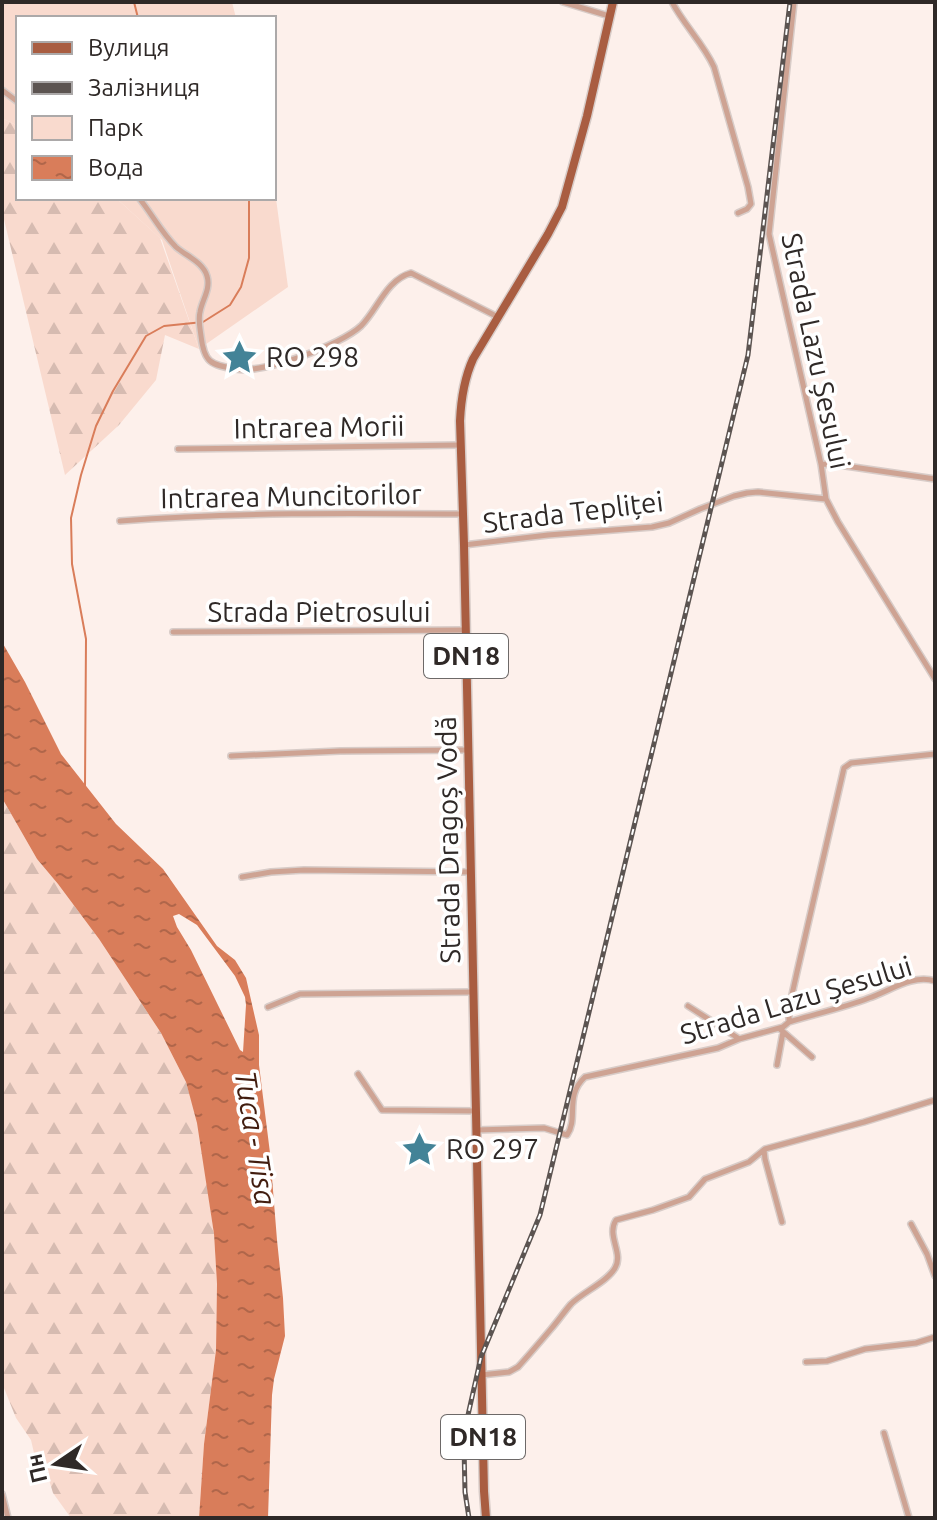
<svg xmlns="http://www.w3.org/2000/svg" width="937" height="1520" viewBox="0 0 937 1520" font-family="Ubuntu,sans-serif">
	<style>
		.green { fill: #f9dace }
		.forest { fill: url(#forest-firs) }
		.water { fill: url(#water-ripples); fill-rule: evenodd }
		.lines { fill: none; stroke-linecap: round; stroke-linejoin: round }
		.stream { stroke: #d97d5a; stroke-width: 2 }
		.minor-casing { stroke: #d8ccc8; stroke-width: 8 }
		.primary-casing { stroke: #d8ccc8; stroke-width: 11 }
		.minor { stroke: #cea393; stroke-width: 5 }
		.primary { stroke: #a95d41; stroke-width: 8 }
		.rail-casing { stroke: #5c5451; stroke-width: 5 }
		.rail { stroke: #fff; stroke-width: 2; stroke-dasharray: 6; stroke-linecap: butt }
		.labels { text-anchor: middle; stroke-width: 7; stroke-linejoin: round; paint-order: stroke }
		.shield { fill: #fff; stroke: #6d6968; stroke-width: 2 }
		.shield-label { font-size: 26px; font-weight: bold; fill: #2f2927 }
		.street-label { font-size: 28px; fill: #2f2927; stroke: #fff }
		.poi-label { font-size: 28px; fill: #2f2927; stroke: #fff; text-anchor: start }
		.water-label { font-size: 30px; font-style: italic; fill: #421d0f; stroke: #fff }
	</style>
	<defs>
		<pattern id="forest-firs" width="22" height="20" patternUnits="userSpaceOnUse" patternTransform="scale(2)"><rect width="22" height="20" fill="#f9dace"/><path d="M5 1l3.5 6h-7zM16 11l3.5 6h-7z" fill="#d6bbb1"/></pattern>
		<pattern id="water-ripples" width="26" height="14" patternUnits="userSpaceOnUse" patternTransform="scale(2)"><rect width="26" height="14" fill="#d97d5a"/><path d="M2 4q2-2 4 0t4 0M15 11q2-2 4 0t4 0" fill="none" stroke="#b0664a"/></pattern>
	</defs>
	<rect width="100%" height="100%" fill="#fdf0eb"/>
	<path class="green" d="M2 2H232L236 18H18V126L2 118Z
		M274 184 288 287 199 349 162 240 116 198H274Z"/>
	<path class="forest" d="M2 118 18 126V198H116L160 238 199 349 165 335 156 380 119 425 65 475 2 211Z
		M2 798 37 859 58 884 99 939 161 1033 186 1082 198 1123 214 1234 217 1284 216 1350 204 1444 199 1518H71L53 1493 43 1460 34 1453 31 1440 16 1418 2 1383Z"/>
	<path class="water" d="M2 642 25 682 61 754 116 824 163 869 217 946 235 960 246 978 259 1035V1065L270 1153 277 1240 283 1298 285 1336 274 1379 272 1395 268 1518H199L204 1444 216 1350 217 1284 214 1234 197 1123 186 1082 161 1033 99 939 58 884 37 859 2 798ZM179 914 197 925 235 976 245 997 246 1005 243 1052 240 1050 191 950 177 927 173 916Z"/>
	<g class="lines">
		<path class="stream" d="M134 2 138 18
			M85 786 86 639 72 564 71 518 81 475 96 426 113 391 146 336 164 326 203 322 230 305 241 287 249 258V198"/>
		<defs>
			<path id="minor" d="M563 2 609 16
				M672 2C684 25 703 43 714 67L748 187 751 204 747 209 738 213
				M794 2 769 234 821 464 826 499 838 522 935 679
				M2 90 18 102
				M139 198C152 214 161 232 176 247 186 256 203 262 207 276 211 289 202 300 200 312 198 320 200 328 201 336 204 362 210 365 236 369 263 374 341 345 361 326 378 309 386 280 411 273L498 317
				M178 449 461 445
				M821 464 839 465 935 479
				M120 521C235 512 349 513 463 514
				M464 545 548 535 652 527 669 523 700 509 734 496 747 493 758 492 826 499
				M173 632 466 630
				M231 756 340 751 469 750
				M242 877 271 872 304 870 471 872
				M688 1006 738 1038
				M268 1007 300 994 473 992
				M789 1022V1008L797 972 844 768 851 763 935 754
				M780 1029 812 1057
				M777 1065 783 1032
				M358 1074 382 1110 476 1111
				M477 1130 544 1128 567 1135C579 1118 564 1096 585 1077L718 1048 739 1039 783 1027 789 1022C815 1014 843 1008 869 998 890 991 912 974 935 981
				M764 1150 765 1159 782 1222
				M911 1224 927 1254 935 1276
				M806 1362 827 1361 865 1349 916 1343 935 1337
				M481 1375 509 1372 518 1367C529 1355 540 1342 551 1329 558 1321 564 1312 571 1304 583 1292 607 1282 615 1268 624 1253 606 1236 616 1220L653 1210 689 1197 705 1179 749 1162 765 1149 864 1122 935 1100
				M884 1433 909 1518
				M2 1494 8 1518"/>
			<path id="primary" d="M486 1518 484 1491 464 545 460 421C461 399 464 379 473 359L548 234 562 207 587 116 613 2"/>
		</defs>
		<use href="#minor" class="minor-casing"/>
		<use href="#primary" class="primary-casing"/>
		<use href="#minor" class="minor"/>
		<use href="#primary" class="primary"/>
		<defs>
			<path id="rail" d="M469 1518 465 1492 464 1447 468 1415 481 1357 540 1215 748 355 790 2"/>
		</defs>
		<use href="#rail" class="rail-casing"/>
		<use href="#rail" class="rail"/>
	</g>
	<defs>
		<symbol id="sight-bare" viewBox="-9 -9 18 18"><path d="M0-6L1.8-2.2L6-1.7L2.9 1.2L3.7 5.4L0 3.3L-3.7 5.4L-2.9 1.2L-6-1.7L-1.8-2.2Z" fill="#438397" stroke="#fff" stroke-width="2.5" paint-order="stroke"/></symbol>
	</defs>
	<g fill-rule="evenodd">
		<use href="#sight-bare" x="214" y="332" width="51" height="51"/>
		<use href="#sight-bare" x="394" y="1124" width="51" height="51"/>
	</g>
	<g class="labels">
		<g class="shield">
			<rect x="424" y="634" width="84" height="44" rx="6"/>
			<rect x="441" y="1415" width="84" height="44" rx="6"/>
		</g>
		<g class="shield-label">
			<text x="466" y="665">DN18</text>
			<text x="483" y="1446">DN18</text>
		</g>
		<g class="street-label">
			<text transform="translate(816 351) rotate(78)" y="10">Strada Lazu Șesului</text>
			<text transform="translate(319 427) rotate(-1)" y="10">Intrarea Morii</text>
			<text transform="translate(291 496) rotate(-1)" y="10">Intrarea Muncitorilor</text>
			<text transform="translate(573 512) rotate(-7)" y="10">Strada Tepliței</text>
			<text x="319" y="622">Strada Pietrosului</text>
			<text transform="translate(448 840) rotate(-91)" y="10">Strada Dragoș Vodă</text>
			<text transform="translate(796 1000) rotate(-17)" y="10">Strada Lazu Șesului</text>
		</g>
		<g class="poi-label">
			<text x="266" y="367">RO 298</text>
			<text x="446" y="1159">RO 297</text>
		</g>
		<g class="water-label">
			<text transform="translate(255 1138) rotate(81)" y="10">Тиса - Tisa</text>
		</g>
	</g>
	<rect width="937" height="1520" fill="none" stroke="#2f2927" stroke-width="8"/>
	<rect x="16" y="16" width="260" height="184" fill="#ffffff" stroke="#aca9a9" stroke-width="2"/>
	<rect x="32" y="42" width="40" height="12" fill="#a95d41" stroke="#aca9a9" stroke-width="2"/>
	<text x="88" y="56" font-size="24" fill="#2f2927">Вулиця</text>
	<rect x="32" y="82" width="40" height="12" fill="#5c5451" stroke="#aca9a9" stroke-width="2"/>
	<text x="88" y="96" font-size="24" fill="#2f2927">Залізниця</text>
	<rect x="32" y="116" width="40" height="24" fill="#f9dace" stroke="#aca9a9" stroke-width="2"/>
	<text x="88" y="136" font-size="24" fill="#2f2927">Парк</text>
	<rect x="32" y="156" width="40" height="24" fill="url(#water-ripples)" stroke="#aca9a9" stroke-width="2"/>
	<text x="88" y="176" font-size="24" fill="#2f2927">Вода</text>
	<g transform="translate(56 1464) rotate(257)" stroke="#ffffff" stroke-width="6" paint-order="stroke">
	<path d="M0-6L14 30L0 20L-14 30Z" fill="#2f2927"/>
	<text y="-12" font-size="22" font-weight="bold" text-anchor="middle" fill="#2f2927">Пн</text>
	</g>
</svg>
